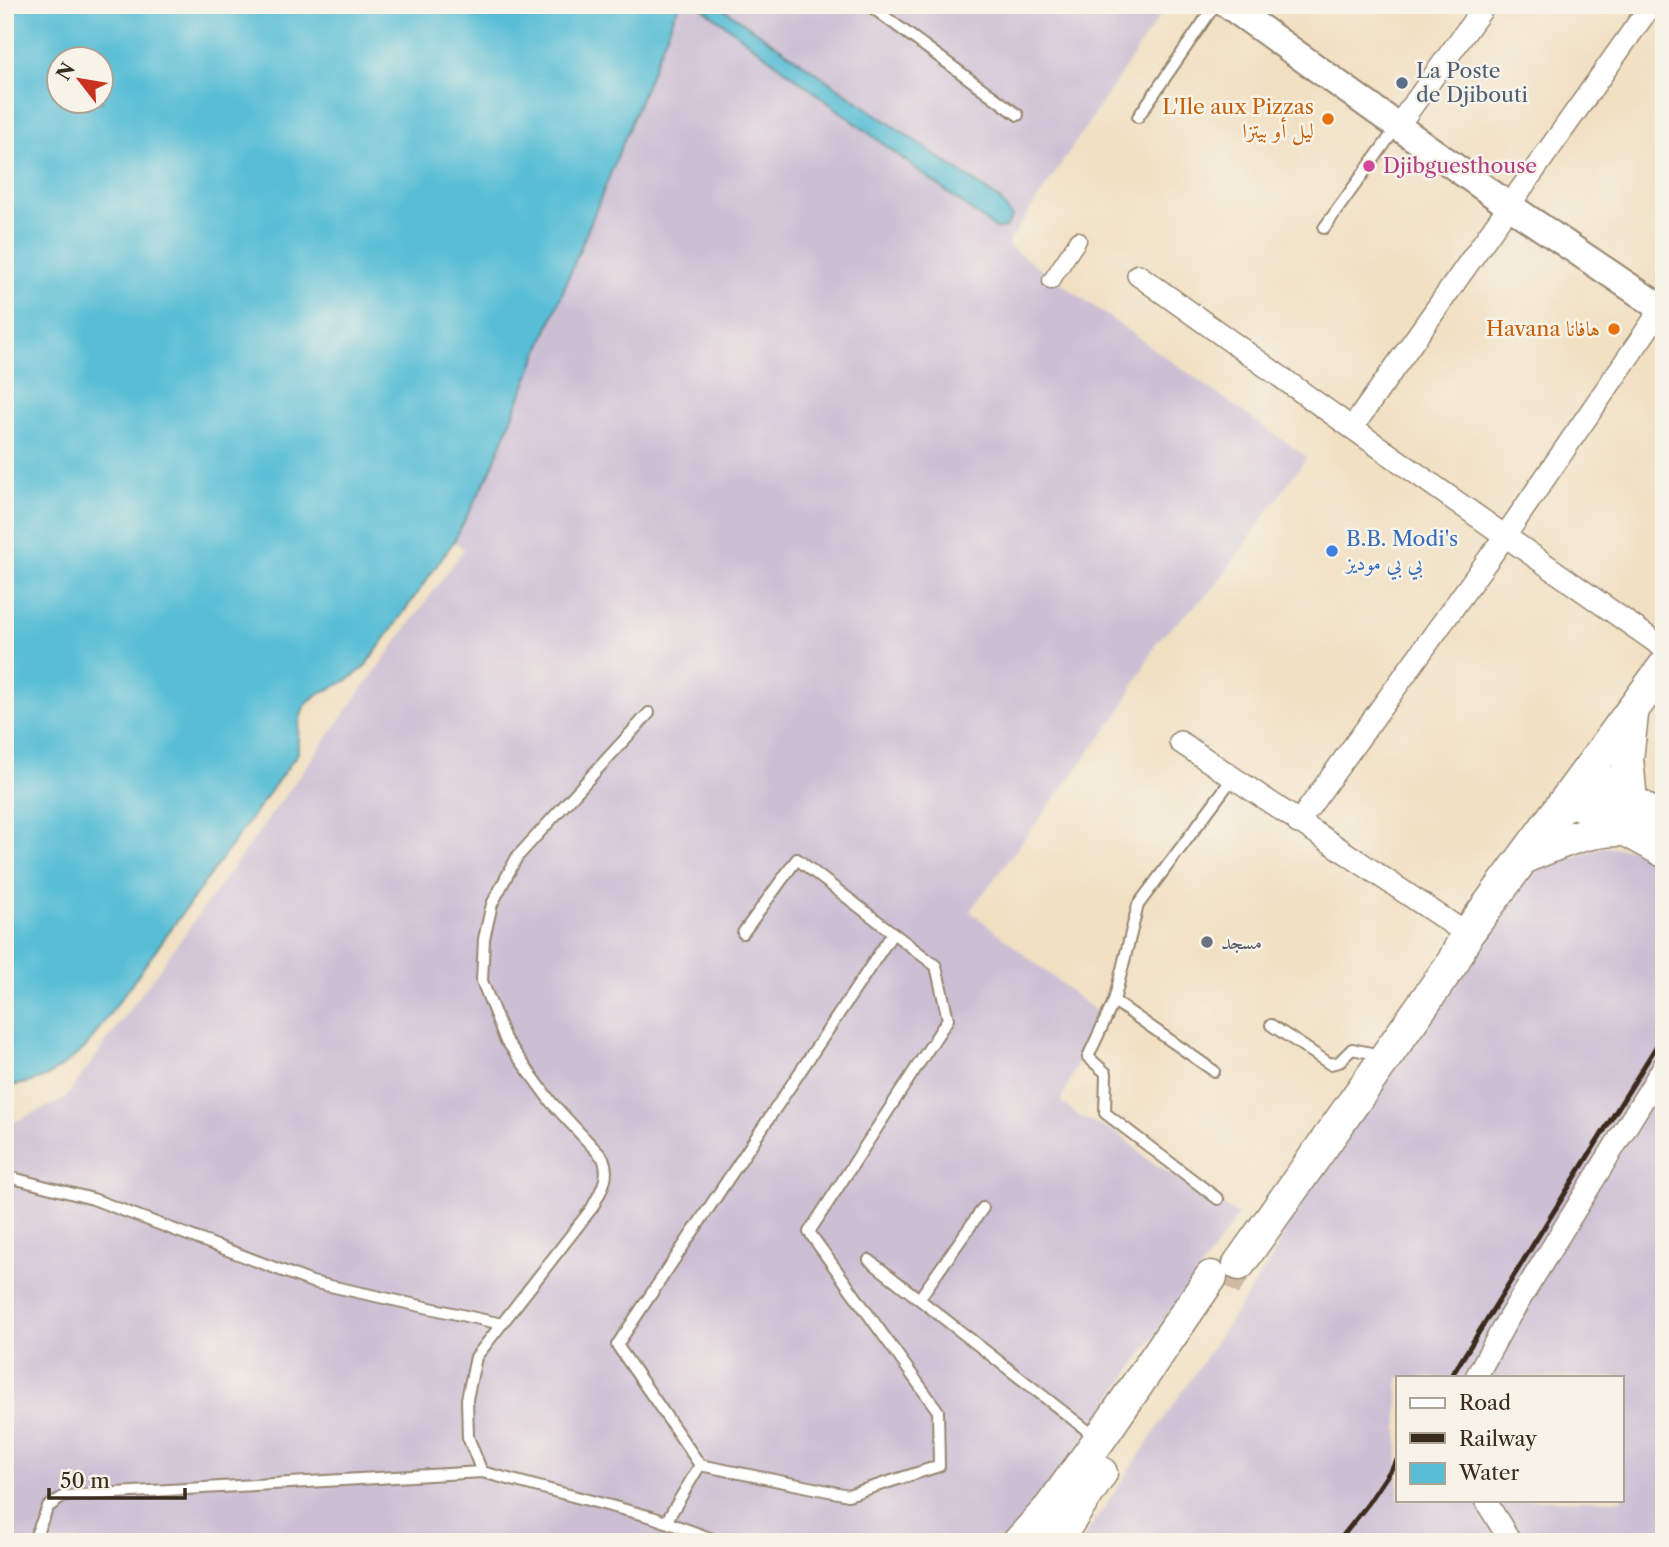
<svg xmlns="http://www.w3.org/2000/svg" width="1669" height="1547" viewBox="0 0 1669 1547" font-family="'Libre Caslon Text',Amiri,serif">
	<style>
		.industrial { fill: #ccbfd4; fill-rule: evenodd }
		.water { fill: #58bed6; stroke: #4a747a; stroke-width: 2; fill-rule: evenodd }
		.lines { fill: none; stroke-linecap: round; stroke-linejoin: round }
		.secondary-tunnel { stroke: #cdbca1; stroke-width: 32; stroke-dasharray: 32 16; stroke-linecap: butt }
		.service-casing { stroke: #968570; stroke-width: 14 }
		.pedestrian-casing { stroke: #968570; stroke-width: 19 }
		.minor-casing { stroke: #968570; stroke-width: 24 }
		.tertiary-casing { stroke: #968570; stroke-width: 30 }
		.secondary-casing { stroke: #968570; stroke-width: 35 }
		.service { stroke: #fff; stroke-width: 10 }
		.pedestrian { stroke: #fff; stroke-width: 16 }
		.minor { stroke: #fff; stroke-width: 21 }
		.tertiary { stroke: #fff; stroke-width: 26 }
		.secondary { stroke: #fff; stroke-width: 32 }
		.rail { stroke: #3b2a1e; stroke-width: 5 }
		.service-dot { fill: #5c6f8a; stroke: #f7f3e8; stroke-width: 2.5 }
		.food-dot { fill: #e8710a; stroke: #f7f3e8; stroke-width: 2.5 }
		.hotel-dot { fill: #d1479c; stroke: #f7f3e8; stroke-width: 2.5 }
		.shop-dot { fill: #3f7fe0; stroke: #f7f3e8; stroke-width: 2.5 }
		.worship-dot { fill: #6b7280; stroke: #f7f3e8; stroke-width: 2.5 }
		.labels { text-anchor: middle; stroke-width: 5; stroke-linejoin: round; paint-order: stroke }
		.service-label { font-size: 21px; fill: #4e5e75; stroke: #f7f3e8; text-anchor: start }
		.food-label { font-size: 21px; fill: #c56008; stroke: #f7f3e8; text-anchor: end }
		.hotel-label { font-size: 21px; fill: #b23c85; stroke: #f7f3e8; text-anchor: start }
		.shop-label { font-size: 21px; fill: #366cbe; stroke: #f7f3e8; text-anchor: start }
		.worship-label { font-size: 21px; fill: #5b616d; stroke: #f7f3e8; text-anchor: start }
	</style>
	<rect width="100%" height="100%" fill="#f7f3e8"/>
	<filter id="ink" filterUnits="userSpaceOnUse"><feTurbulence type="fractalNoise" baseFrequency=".0143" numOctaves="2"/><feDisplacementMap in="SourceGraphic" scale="14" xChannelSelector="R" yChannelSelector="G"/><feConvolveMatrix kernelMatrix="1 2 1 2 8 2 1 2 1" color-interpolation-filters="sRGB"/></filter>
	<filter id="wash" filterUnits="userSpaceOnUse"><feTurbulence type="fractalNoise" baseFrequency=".00686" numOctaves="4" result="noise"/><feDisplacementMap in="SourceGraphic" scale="28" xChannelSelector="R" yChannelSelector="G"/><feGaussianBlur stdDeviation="1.57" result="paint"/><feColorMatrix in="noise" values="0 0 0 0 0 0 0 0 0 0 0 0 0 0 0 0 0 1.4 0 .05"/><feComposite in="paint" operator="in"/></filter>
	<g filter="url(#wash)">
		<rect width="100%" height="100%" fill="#f1e0c2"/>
		<path class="industrial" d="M681 5H699L1002 230 1010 221 999 199 718 5H1167L1007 245 1307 457 1214 588 1158 640 1119 713 970 911 1098 1013 1061 1102 1081 1117 1119 1134 1148 1160 1238 1215 1026 1522 1002 1542H5V1126L65 1099 464 549 454 541 490 472 676 11Z
			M1603 847 1643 850 1664 859V1542H1081L1271 1260 1306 1185 1525 875ZM1398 1377H1622V1500H1398Z"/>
		<path class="water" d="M5 5H681L676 11 490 472 454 541 367 664C328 705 295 676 298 753L86 1047C57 1072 44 1083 5 1086ZM60 60H102V102H60Z
			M699 5H718L999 199 1012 217 1005 228 996 229Z"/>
	</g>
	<g filter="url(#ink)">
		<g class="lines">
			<path class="secondary-tunnel" d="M1225 1286 1239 1264"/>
			<defs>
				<path id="service" d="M869 5 1018 115
					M1138 117 1215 5
					M1324 228 1397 127
					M1114 1001 1214 1071
					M1271 1025 1330 1064 1339 1062 1352 1049 1371 1053
					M5 1176 93 1199 312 1282 502 1324
					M1218 1199 1105 1113 1106 1073 1088 1057 1114 1001 1138 905 1232 779
					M869 1260 1097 1438
					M919 1299 983 1208
					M700 1465 617 1345 893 933
					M482 1472 468 1437 467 1399 476 1357 592 1208C601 1191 611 1176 603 1158L551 1102 505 1039 482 981 484 939 492 904 517 857 649 713
					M666 1522 700 1465 848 1495 939 1466 938 1411 809 1232 948 1019 936 966 797 859 743 933
					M33 1542 48 1507 64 1496 482 1472 652 1517 721 1542"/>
				<path id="pedestrian" d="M1051 281 1078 240"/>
				<path id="minor" d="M1651 5 1352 428 1664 648
					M1397 127 1485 5
					M1138 275 1352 428
					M1180 742 1467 934
					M1298 823 1505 536 1664 305
					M1476 1377 1506 1322 1664 1066
					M1485 1500 1511 1542"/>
				<path id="tertiary" d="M1228 5 1508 205 1664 310"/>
				<path id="secondary" d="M1589 771 1664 823
					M1569 798 1664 851
					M1631 801 1627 759 1632 715
					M1527 856C1559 843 1588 829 1623 830
					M1239 1264 1453 962 1467 934 1664 667
					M1019 1542 1050 1508 1099 1440 1211 1277
					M1055 1542 1101 1473"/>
			</defs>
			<use href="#service" class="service-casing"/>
			<use href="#pedestrian" class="pedestrian-casing"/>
			<use href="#minor" class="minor-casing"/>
			<use href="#tertiary" class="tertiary-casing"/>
			<use href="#secondary" class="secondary-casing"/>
			<use href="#service" class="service"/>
			<use href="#pedestrian" class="pedestrian"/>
			<use href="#minor" class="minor"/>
			<use href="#tertiary" class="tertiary"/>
			<use href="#secondary" class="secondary"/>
			<path class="rail" d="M1451 1377 1664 1034
				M1338 1542 1368 1504 1398 1459"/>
		</g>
	</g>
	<circle class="service-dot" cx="1402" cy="83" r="7"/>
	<g class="food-dot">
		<circle cx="1328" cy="119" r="7"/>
		<circle cx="1614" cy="329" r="7"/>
	</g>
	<circle class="hotel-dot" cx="1369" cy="166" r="7"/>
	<circle class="shop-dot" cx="1332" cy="551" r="7"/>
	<circle class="worship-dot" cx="1207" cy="942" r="7"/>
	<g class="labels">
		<g class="service-label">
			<text x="1416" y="78">La Poste<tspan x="1416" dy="24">de Djibouti</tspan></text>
		</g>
		<g class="food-label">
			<text x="1314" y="114">L'Ile aux Pizzas<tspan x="1314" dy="24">ليل أو بيتزا</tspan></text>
			<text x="1600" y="336">Havana هافانا</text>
		</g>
		<g class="hotel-label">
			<text x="1383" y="173">Djibguesthouse</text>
		</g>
		<g class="shop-label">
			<text x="1346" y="546">B.B. Modi's<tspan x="1346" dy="24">بي بي موديز</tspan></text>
		</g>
		<g class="worship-label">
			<text x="1221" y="949">مسجد</text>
		</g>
	</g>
	<rect width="1669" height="1547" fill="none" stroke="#f7f3e8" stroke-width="28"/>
	<rect x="1396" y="1376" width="228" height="126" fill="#f7f3e8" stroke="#aca397" stroke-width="2"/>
	<rect x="1410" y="1398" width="35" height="10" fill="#ffffff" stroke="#aca397" stroke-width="2"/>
	<text x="1459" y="1410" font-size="21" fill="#3b2a1e">Road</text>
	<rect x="1410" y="1433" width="35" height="10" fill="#3b2a1e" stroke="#aca397" stroke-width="2"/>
	<text x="1459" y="1446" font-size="21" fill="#3b2a1e">Railway</text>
	<rect x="1410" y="1463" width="35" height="21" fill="#58bed6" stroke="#aca397" stroke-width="2"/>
	<text x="1459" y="1480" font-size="21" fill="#3b2a1e">Water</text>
	<g transform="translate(80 80) rotate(301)"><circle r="33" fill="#f7f3e8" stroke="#aca397" stroke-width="2"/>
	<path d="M0-5L12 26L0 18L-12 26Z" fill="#c8321e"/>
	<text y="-10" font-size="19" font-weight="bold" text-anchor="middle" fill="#3b2a1e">N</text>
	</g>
	<path d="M49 1488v10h136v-10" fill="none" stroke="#3b2a1e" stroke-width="3.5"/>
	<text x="60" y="1488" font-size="21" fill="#3b2a1e" stroke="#f7f3e8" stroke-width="5" paint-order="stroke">50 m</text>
</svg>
